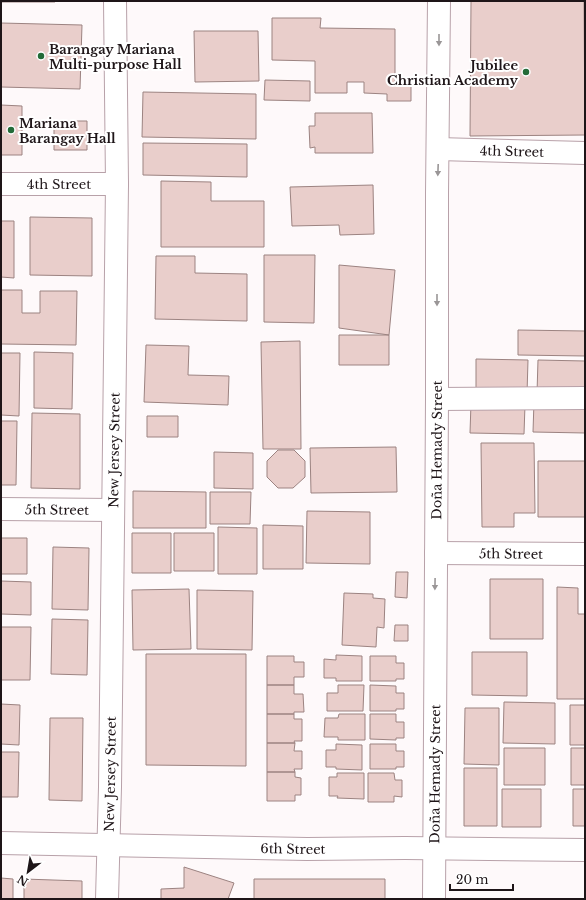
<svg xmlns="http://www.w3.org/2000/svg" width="586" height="900" viewBox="0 0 586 900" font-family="'Libre Baskerville',serif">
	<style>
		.building { fill: #e9cecb; stroke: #9c8381 }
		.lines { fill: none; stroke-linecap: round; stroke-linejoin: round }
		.minor-casing { stroke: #b8a1a9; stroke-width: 24 }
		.major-casing { stroke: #b8a1a9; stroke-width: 24 }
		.minor { stroke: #fff; stroke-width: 22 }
		.major { stroke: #fff; stroke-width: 22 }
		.oneway { fill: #9a9697 }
		.poi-dot { fill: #236b38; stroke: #fff; stroke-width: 1.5 }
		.labels { text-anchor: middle; stroke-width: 4; stroke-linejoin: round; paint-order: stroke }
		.poi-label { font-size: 13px; font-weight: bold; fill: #1e1518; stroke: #fff; text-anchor: start }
		.street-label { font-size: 13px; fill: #1e1518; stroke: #fff }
	</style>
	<rect width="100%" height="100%" fill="#fef9fa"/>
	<path class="building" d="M1 1H55V2H1Z
		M471 1H584L585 135 470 136Z
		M272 18H321L320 28 395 29V81H411V101H387V94L364 93V82H347V93H315V61L272 60Z
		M1 23 82 25 80 89 1 87Z
		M194 31H258L259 81 195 82Z
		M265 80 310 81V101L264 100Z
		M143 92 256 94V139L142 137Z
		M1 105 22 106V155H1Z
		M315 113H372L373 153H315V147L310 148 309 126H315Z
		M54 121H87V150H54Z
		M143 143 247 144V177L143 175Z
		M161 181 211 182V201H264V247H161Z
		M373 185 374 234 340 235 339 225 292 226 290 187Z
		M30 217 92 218V276L30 275Z
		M1 221H14V278L1 277Z
		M264 255H315L314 323 264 322Z
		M156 256H195V273L247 274V321L155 319Z
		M339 265 395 270 389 335 339 328Z
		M1 290H22V313H40V291H77L76 345 1 344Z
		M518 330 585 331V356L518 355Z
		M339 335H389V365H339Z
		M300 341 301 449H263L261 342Z
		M146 345 189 346 188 375 229 376 228 405 144 402Z
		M34 352 73 353 72 409 34 408Z
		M1 353H20L19 416 1 415Z
		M476 359 528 360 527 394 476 393Z
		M538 360 585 361V394L537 393Z
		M534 401 585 402V433L533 432Z
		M471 403 525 405 524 434 470 433Z
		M32 413 80 414V489L31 488Z
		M147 416H178V437H147Z
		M1 421H17L16 485H1Z
		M481 443H534L535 513H514V527H482Z
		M396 447 397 492 311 493 310 448Z
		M278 450H294L305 461V477L293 488H278L267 477V461Z
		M214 452 253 453V489L214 488Z
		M538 461H585V517H538Z
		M133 491 206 492V528H133Z
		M210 492H251L250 524H210Z
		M307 511 370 512V564L306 563Z
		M263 525 303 526V569H263Z
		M218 527 257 528V574H218Z
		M132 533H171V573H132Z
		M174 533H214V571H174Z
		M1 538H27V574H1Z
		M53 547 89 548 88 610 52 609Z
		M396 572H408L407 598 395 597Z
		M490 579H543V639H490Z
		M1 581 31 582V615L1 614Z
		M557 587 578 588V614H585V699H557Z
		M189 589 191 649 133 650 132 590Z
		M197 590 253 591 252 650 197 649Z
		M344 593 373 594V598L385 599 384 628 377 627 376 647 342 645Z
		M52 619 88 620 87 675 51 674Z
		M395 625H408V641H394Z
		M1 627H31L30 680H1Z
		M472 652H527V696L472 695Z
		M146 654H246V766L146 765Z
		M336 655 362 656V681H336V678H324V659L336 660Z
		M267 656H294V662H304V677H294V685H267Z
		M370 656H396V663H404V679H396V681H370Z
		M267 685H294V694H303L304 712H294V714H267Z
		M338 685H364L363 711H327V693H338Z
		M370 685 396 686V693H404V709H396V711H370Z
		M504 702 555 703V744L503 743Z
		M1 704 20 705 19 745 1 744Z
		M570 705H585V745H570Z
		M465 708H499V765L464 764Z
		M267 714H294V719H302V741H294L295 743H267Z
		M339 714H365V740H338V737H324L325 718H338Z
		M370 714H396V722H404V738H396V740L370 739Z
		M50 718H83L82 801 49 800Z
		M267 743H295L294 751H302V769H294L295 772H267Z
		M336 744 362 745V770L336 769V767H326V750H336Z
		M370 744H396V751H404V767H396V769H370Z
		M504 748H545V785H504Z
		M571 748H585V785H571Z
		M1 752H19L18 797H1Z
		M464 768H497V826H464Z
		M267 772H295V777L301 778V795H295V801H267Z
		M337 773H364V799L337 798 338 796H329V777H337Z
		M368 773H394L395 780H402V797L394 796V802H368Z
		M502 789H541V827H502Z
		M573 789H585V826H573Z
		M184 867 234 883 228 899H161V889L184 888Z
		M1 878 13 879V899H1Z
		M24 879 82 881V899H24Z
		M254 879H385V899H254Z"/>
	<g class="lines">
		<defs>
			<g id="minor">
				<path id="s1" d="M438 149 585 153"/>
				<path id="s2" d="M1 184H117"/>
				<path d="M437 399 585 398"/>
				<path id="s3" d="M1 509 113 510"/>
				<path id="s4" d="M436 553 585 554"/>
				<path id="s5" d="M1 843 307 849 405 848 585 850"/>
				<path id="s6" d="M107 899 110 787 117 184 115 1"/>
			</g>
			<g id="major">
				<path id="s7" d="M434 899 437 399V193L439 1"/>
			</g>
		</defs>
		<use href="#minor" class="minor-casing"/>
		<use href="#major" class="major-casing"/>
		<use href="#minor" class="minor"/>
		<use href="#major" class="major"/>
	</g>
	<defs><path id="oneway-solid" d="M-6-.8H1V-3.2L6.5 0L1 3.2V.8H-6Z"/></defs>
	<g class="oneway">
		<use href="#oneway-solid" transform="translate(439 40) rotate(90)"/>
		<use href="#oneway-solid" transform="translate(438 170) rotate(92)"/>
		<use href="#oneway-solid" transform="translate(437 300) rotate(90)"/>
		<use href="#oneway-solid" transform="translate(435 584) rotate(91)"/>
	</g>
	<g class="poi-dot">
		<circle cx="41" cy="56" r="4"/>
		<circle cx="526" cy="72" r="4"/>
		<circle cx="11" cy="130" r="4"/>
	</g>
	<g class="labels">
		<g class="poi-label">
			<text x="49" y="54">Barangay Mariana<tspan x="49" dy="15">Multi-purpose Hall</tspan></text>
			<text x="518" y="70" text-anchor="end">Jubilee<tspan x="518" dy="15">Christian Academy</tspan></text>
			<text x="19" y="128">Mariana<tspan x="19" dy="15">Barangay Hall</tspan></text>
		</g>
		<g class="street-label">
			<text dy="5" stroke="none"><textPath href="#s1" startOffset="74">4th Street</textPath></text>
			<text dy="5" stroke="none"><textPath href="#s2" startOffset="58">4th Street</textPath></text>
			<text dy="5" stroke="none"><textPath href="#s6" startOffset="449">New Jersey Street</textPath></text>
			<text dy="5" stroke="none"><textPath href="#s7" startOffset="449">Doña Hemady Street</textPath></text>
			<text dy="5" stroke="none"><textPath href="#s3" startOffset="56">5th Street</textPath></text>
			<text dy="5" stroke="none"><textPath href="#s4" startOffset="75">5th Street</textPath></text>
			<text dy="5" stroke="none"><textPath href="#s6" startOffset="125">New Jersey Street</textPath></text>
			<text dy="5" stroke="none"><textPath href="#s7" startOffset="125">Doña Hemady Street</textPath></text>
			<text dy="5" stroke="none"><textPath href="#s5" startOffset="292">6th Street</textPath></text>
		</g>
	</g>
	<rect width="586" height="900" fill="none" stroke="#1e1518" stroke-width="4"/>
	<g transform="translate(28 872) rotate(211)" stroke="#ffffff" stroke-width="3" paint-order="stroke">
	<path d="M0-3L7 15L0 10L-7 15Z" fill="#1e1518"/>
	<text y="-6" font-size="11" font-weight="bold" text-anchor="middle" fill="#1e1518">N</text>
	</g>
	<path d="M450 884v6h63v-6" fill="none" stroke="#1e1518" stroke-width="2"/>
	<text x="456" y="884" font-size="12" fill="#1e1518" stroke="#ffffff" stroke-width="3" paint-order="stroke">20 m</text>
</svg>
